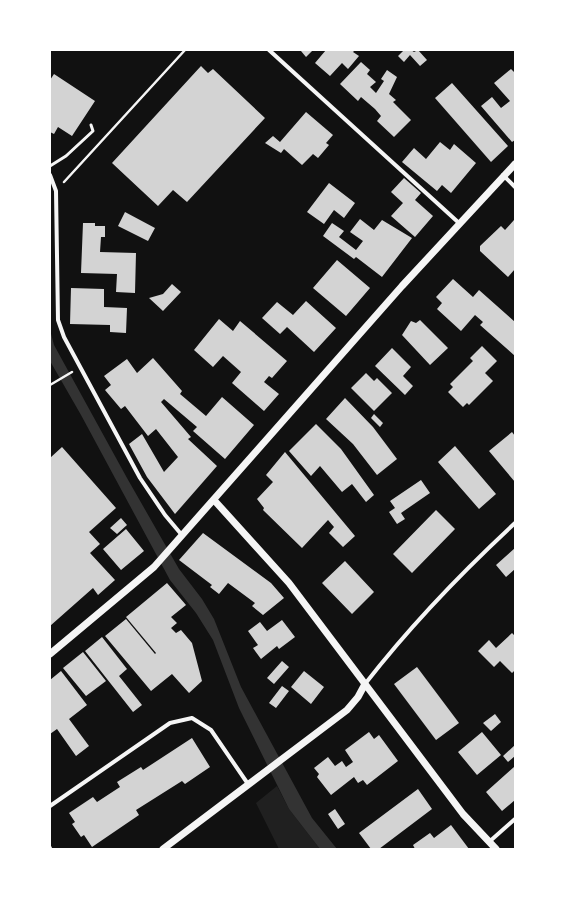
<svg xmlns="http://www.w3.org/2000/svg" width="565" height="899" viewBox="0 0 565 899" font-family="Cabin,sans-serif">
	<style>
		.green { fill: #202020 }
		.water { fill: #333 }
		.building { fill: #d3d3d3 }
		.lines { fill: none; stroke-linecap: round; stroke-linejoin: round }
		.path { stroke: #f5f5f5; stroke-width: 2.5 }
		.service { stroke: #f5f5f5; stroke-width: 3 }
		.minor { stroke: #f5f5f5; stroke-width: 4 }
		.tertiary { stroke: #f5f5f5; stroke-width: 7 }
	</style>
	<rect width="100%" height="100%" fill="#111"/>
	<path class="green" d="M277 786 289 809 320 849H279L256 803Z"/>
	<path class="water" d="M50 330 54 345 127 478 179 569 202 599 214 619 241 687 312 818 337 849H320L289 809 239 708 213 640 196 613 170 580 81 415 50 361Z"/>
	<path class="building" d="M302 50H313L306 57 301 51Z
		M326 50H355L353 52 359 56 348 69 342 63 330 76 315 63Z
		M404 50H411L414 52 418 50 427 60 420 66 410 55 404 62 398 56Z
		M361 62 370 70 367 74 376 82 370 87 376 93 384 81 381 79 387 70 397 77 389 94 396 100 393 102 411 120 394 137 377 121 381 116 375 109 361 97 358 101 340 84Z
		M201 66 208 73 213 69 265 118 187 202 173 190 158 206 112 163Z
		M511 69 515 73V140L512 142 481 106 492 97 501 108 510 101 494 83Z
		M54 74 95 101 72 136 58 127 54 134 50 132V80Z
		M452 83 508 146 491 162 435 98Z
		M306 112 333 135 326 143 329 145 318 158 313 154 302 165 284 149 281 153 265 143 273 136 280 142Z
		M440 142 450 150 454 144 476 163 451 193 442 185 437 191 402 162 414 148 426 159Z
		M404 178 421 193 415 200 433 216 415 237 391 216 403 203 391 192Z
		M329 183 355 203 344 218 334 210 324 224 307 212Z
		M125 212 155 228 148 241 118 226Z
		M360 219 374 230 382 220 412 238 382 277 356 257 354 259 323 236 332 223 344 231 339 237 356 250 363 241 350 232Z
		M514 220 515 269 508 277 480 251V246L501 226 505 230Z
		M83 223H95V226H105V237H101L100 252 136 253 135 293 116 292 117 274 81 273Z
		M337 260 370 288 346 316 313 288Z
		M453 279 473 297 479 290 515 322V356L480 325 483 322 475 315 461 331 437 309 442 303 436 297Z
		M172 284 181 292 163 311 149 298 163 294Z
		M71 288 104 289V307L127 308 126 333 110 332V325L70 324Z
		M306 301 336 328 314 352 287 327 280 334 262 318 277 302 293 315Z
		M219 319 233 331 240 321 287 361 272 378 269 376 264 382 279 394 264 411 232 383 241 372 223 356 213 367 194 350Z
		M420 320 448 348 430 365 402 335 411 321 416 323Z
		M482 346 497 361 485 373 493 381 469 405 467 403 463 407 448 392 453 387 450 384 473 361 470 358Z
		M392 348 411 367 403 376 413 386 405 395 375 366Z
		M153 358 182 391 180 394 206 416 222 397 254 425 225 459 193 431 197 427 164 399 161 402 191 437 188 439 217 466 175 514 147 477 129 444 142 434 164 472 178 457 156 429 148 436 125 406 121 409 105 390 111 385 104 376 127 359 137 373Z
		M366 373 374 381 377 378 392 393 374 411 351 388Z
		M345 398 373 427 397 459 377 475 353 444 326 419Z
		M374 414 383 423 380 427 371 418Z
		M316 424 341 449 374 495 366 502 352 484 342 492 320 466 311 476 289 451Z
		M512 432 515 436V482L489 451Z
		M455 446 496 494 479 509 438 462Z
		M62 447 116 508 89 532 100 544 90 553 115 580 98 595 93 588 50 626V458Z
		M285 452 355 536 343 547 329 533 334 527 328 520 302 548 263 510 264 508 257 499 273 482 266 475Z
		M421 480 430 493 401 513 405 519 397 524 389 512 395 508 390 501Z
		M436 510 455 529 412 573 393 554Z
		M121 518 127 525 117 534 110 528Z
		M126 529 144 551 121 570 103 549Z
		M203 533 271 583 284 598 263 615 252 606 255 603 228 583 219 594 210 587 212 585 179 560Z
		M515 548V569L506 577 496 565Z
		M345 561 374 592 352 614 322 583Z
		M167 583 186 605 171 617 177 623 171 628 176 633 181 630 192 643 202 681 189 693 172 674 151 691 105 636 126 619 155 654 156 653 126 617Z
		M282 620 295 637 279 649 277 646 261 659 253 648 258 645 248 631 260 622 267 631Z
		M512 633 515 636V670L512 673 500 661 494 667 478 651 489 640 496 648Z
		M102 637 127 669 119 676 142 705 133 712 85 651Z
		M83 652 106 681 86 696 63 668Z
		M282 661 289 667 274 684 267 678Z
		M417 667 459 723 436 740 394 684Z
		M61 671 87 705 69 719 89 746 76 756 57 729 50 734V680Z
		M304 671 324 687 311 704 291 687Z
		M282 686 289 691 276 708 269 703Z
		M495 714 501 722 491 731 483 723Z
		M369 732 374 739 379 735 398 761 367 785 363 780 358 783 354 777 331 795 317 777 319 774 314 768 328 757 335 766 342 761 346 767 353 762 345 750Z
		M482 732 501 755 477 775 458 752Z
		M192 738 210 767 185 784 182 781 136 810 139 815 92 847 84 835 81 837 72 824 75 822 69 813 93 797 97 802 120 787 117 782 141 767 143 770Z
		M515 745V756L508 762 503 756Z
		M514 767 515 800 502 811 486 792Z
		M418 789 432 809 379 849H371L359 833Z
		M335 809 345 824 338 829 328 814Z
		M451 825 469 849H415L413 845 430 833 434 838Z"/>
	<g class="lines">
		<path class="path" d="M64 182 185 50
			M50 385 72 372"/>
		<path class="service" d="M50 166 66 156 93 131 91 125"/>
		<path class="minor" d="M269 50 459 223
			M50 175 56 191 58 320 64 337 140 478 165 515 181 534
			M503 175 515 187
			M365 684C410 626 461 573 515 523
			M50 806 170 723 192 718 211 730 248 784
			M489 842 515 819
			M50 848V849"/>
		<path class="tertiary" d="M214 500 289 583 463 814 496 849
			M50 654 154 567 402 286 515 164
			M163 849 347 710 358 697 365 684"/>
	</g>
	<rect width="565" height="899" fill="none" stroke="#ffffff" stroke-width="102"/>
</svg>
